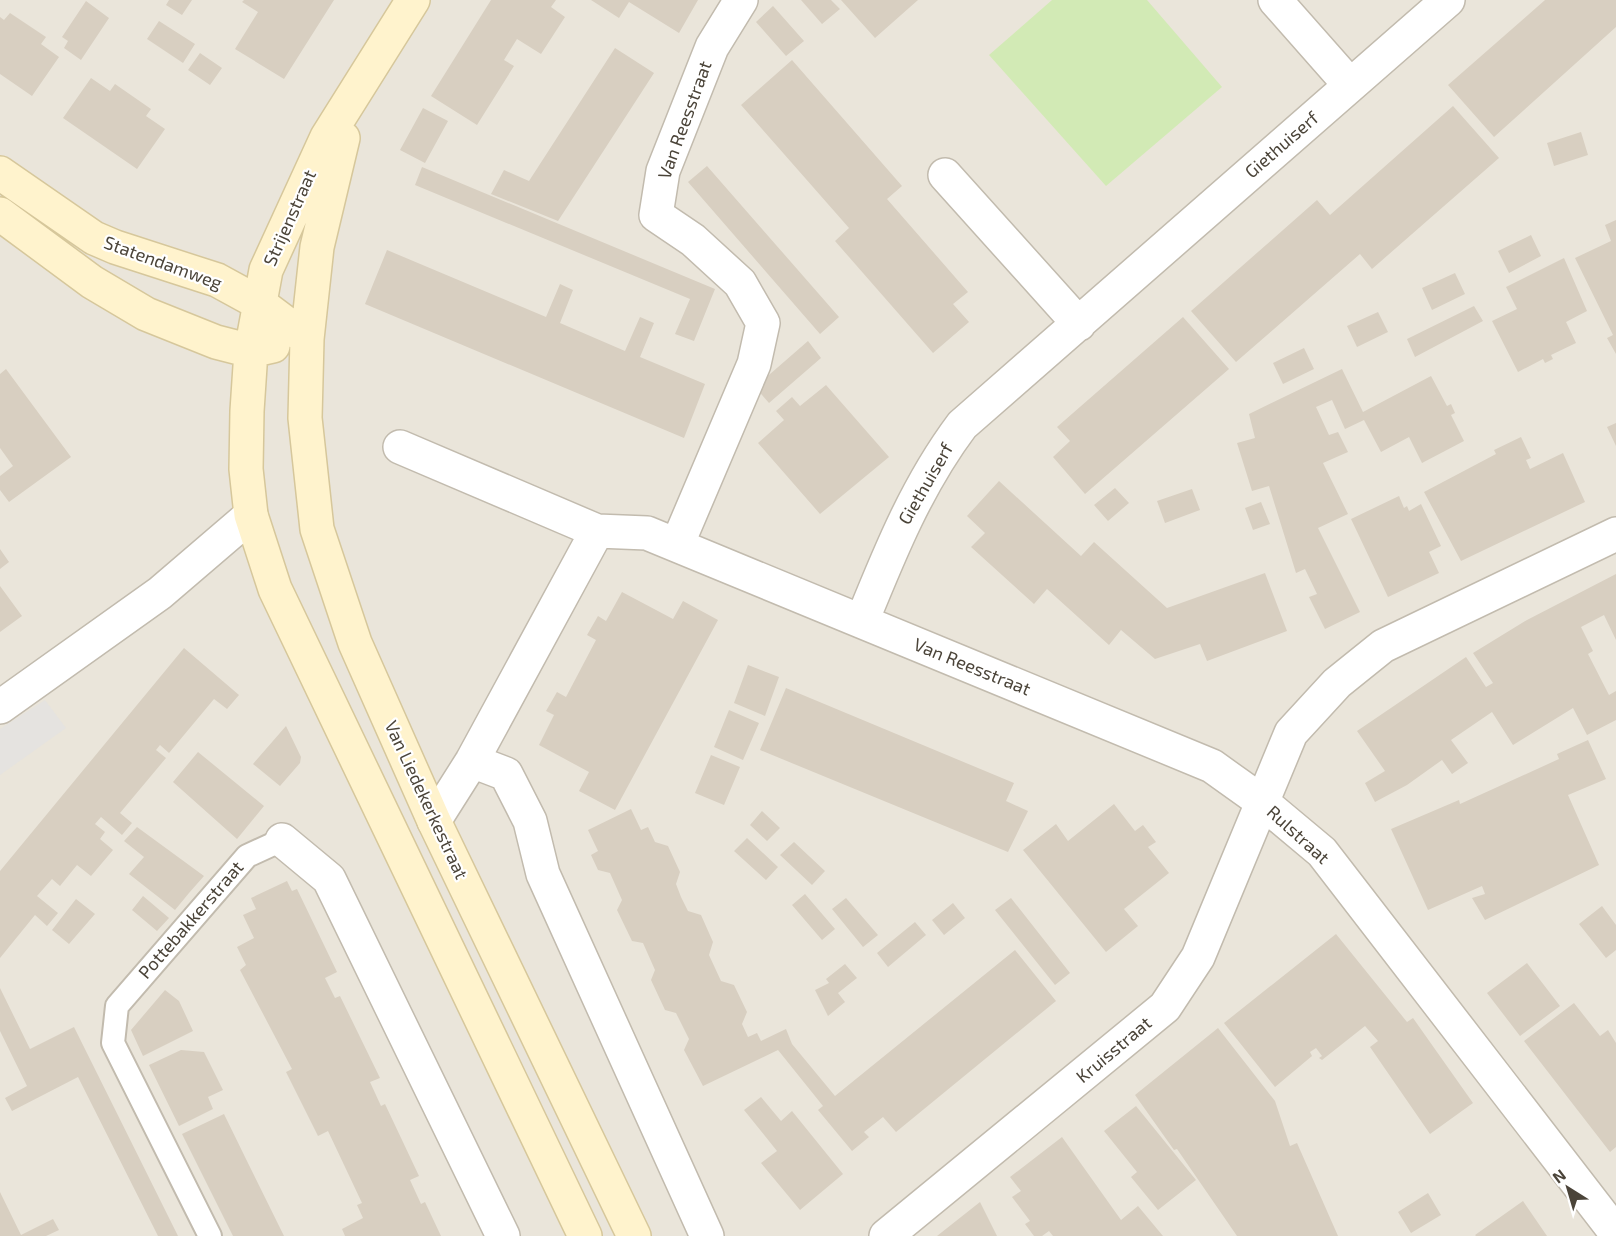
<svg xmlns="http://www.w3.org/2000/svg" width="1616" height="1236" viewBox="0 0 1616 1236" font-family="'Exo 2',sans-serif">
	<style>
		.residential { fill: #eae5da }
		.green { fill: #d2eab5 }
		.parking { fill: #e5e3e0 }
		.building { fill: #d8cfc1 }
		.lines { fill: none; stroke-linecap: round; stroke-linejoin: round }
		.lane-casing { stroke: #c2bbae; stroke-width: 26 }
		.street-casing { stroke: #c2bbae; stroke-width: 36 }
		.secondary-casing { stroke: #d6c79b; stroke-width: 36 }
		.lane { stroke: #fff; stroke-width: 22 }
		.street { stroke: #fff; stroke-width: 33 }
		.secondary { stroke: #fff3cd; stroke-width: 33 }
		.labels { text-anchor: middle; stroke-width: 4.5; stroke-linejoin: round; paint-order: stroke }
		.street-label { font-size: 18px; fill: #4b4439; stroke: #fff }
	</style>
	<rect width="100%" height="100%" fill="#f6f3ec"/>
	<path class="residential" d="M0 0H1616V1236H0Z"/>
	<path class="green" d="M1052 0H1147L1222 87 1106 186 989 55Z"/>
	<path class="parking" d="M45 700 66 728 0 775V729Z"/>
	<path class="building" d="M169 0H192L182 15 166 5Z
		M244 0H334L284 79 235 49 258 12 242 2Z
		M491 0H556L551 7 565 17 541 54 517 39 504 60 514 66 477 125 431 96Z
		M591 0H698L679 33 629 2 619 18Z
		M801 0H831L840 9 822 24Z
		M841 0H918L875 38Z
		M1545 0H1616V27L1494 137 1448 85Z
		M86 1 109 18 81 60 64 48 68 41 62 37Z
		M773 6 804 41 786 56 756 22Z
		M10 13 46 37 41 44 59 57 32 96 0 74V17L4 20Z
		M159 21 195 44 183 63 147 39Z
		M615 48 654 73 558 221 491 194 504 170 529 181Z
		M200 53 222 68 210 85 188 70Z
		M792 60 902 186 887 199 968 292 953 304 969 322 933 353 835 241 849 228 741 105Z
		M91 78 110 91 115 84 151 109 146 116 165 129 137 169 63 118Z
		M1453 106 1499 158 1372 269 1360 254 1236 362 1191 311 1317 200 1330 215Z
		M423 108 448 121 425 163 400 150Z
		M1581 132 1588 155 1554 166 1547 143Z
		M707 166 839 317 820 334 688 182Z
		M422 167 715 289 694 341 675 334 690 299 415 185Z
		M1616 220V354L1607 338 1613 335 1575 258 1611 241 1605 225Z
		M1531 235 1541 256 1509 273 1498 251Z
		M387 250 546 317 560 284 573 290 560 323 625 351 640 317 654 323 640 357 705 384 684 438 365 304Z
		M1564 258 1587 311 1566 322 1576 343 1551 355 1553 359 1545 363 1543 359 1518 372 1492 321 1517 309 1506 287Z
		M1455 273 1465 294 1432 310 1422 288Z
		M1474 306 1483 321 1415 357 1407 339Z
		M1378 312 1388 332 1357 347 1347 326Z
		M1183 317 1229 369 1085 494 1053 457 1070 441 1057 427Z
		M808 341 821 358 769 403 755 387Z
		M1304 348 1314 369 1283 384 1273 363Z
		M6 369 71 457 9 502 0 490V476L13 466 0 448V374Z
		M1342 369 1363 412 1431 376 1447 406 1451 404 1455 413 1451 415 1464 441 1422 463 1409 437 1381 452 1364 420 1345 429 1332 400 1316 407 1329 435 1338 432 1348 452 1323 463 1348 514 1318 528 1360 612 1325 629 1309 597 1317 594 1305 569 1296 573 1269 486 1252 491 1237 443 1255 438 1249 414Z
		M826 385 889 457 820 514 758 443 784 420 776 411 792 397 800 406Z
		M1616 423V446L1607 427Z
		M1521 437 1531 458 1526 460 1530 469 1563 453 1585 502 1461 561 1424 492 1496 454 1494 450Z
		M999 481 1081 556 1094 542 1167 608 1265 573 1287 631 1207 661 1200 644 1155 659 1121 630 1109 645 1047 589 1034 604 971 547 985 533 967 516Z
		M1115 488 1129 503 1108 521 1094 505Z
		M1192 489 1200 510 1165 523 1157 501Z
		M1399 496 1404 508 1407 506 1409 511 1421 504 1441 546 1429 552 1439 573 1388 597 1351 519Z
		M1261 502 1270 524 1253 530 1245 508Z
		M0 549 9 562 0 569Z
		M1616 574V640L1604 615 1581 627 1593 651 1588 654 1609 695 1616 691V720L1587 735 1573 708 1513 745 1492 712 1451 740 1468 763 1452 774 1442 760 1407 785 1375 802 1365 783 1385 771 1357 731 1466 657 1486 687 1493 683 1473 653 1527 620Z
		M0 586 22 616 0 632Z
		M622 592 673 619 683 601 718 620 615 810 579 791 589 772 539 745 554 715 546 711 557 692 566 697 596 640 587 635 598 616 606 621Z
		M184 648 239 695 227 709 214 699 169 753 160 745 156 750 166 758 120 813 132 823 122 835 101 817 95 824 105 832 100 839 113 850 91 876 77 865 60 886 52 879 37 896 58 913 47 926 35 915 0 958V871Z
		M748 665 779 677 765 716 734 703Z
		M786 688 1014 783 1006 801 1028 811 1008 852 760 750Z
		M729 710 759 723 743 760 714 747Z
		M286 726 301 757 300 763 280 786 253 764Z
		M1588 740 1606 779 1568 795 1599 865 1485 920 1472 898 1485 894 1482 886 1428 910 1391 829 1459 800 1460 804 1559 759 1557 754Z
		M198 752 264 806 237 839 173 782Z
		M711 755 740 767 724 805 695 793Z
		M1114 804 1135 831 1143 825 1156 842 1148 847 1169 873 1124 909 1138 926 1106 952 1023 850 1056 824 1068 841Z
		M631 809 641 830 648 827 655 842 668 846 680 872 676 884 681 897 688 911 701 915 713 942 709 955 721 981 734 985 747 1012 742 1024 748 1037 757 1033 761 1041 786 1029 792 1044 835 1096 1015 950 1056 1001 896 1132 883 1117 864 1132 869 1137 852 1151 818 1110 823 1106 778 1050 703 1086 684 1050 689 1039 676 1013 665 1010 651 980 655 970 643 943 632 941 617 910 622 900 610 873 598 870 591 855 598 851 588 830Z
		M762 811 780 828 767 841 750 825Z
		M137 827 204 876 189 893 157 865 189 893 175 910 129 874 144 857 124 841Z
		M747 838 778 867 766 880 734 851Z
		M794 842 825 871 812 885 780 855Z
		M287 881 292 891 297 889 337 972 325 978 335 998 340 996 380 1078 370 1082 381 1106 385 1104 419 1176 410 1180 421 1204 425 1202 441 1236H345L342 1229 363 1218 357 1205 362 1203 328 1131 318 1136 286 1072 292 1069 240 970 246 965 237 947 254 938 243 915 256 909 251 898Z
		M805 894 835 929 822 940 792 905Z
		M143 896 169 918 157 931 132 910Z
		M846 898 878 935 863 947 832 909Z
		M1011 898 1070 973 1055 985 995 910Z
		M76 899 95 914 69 944 52 930Z
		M953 903 965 918 944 935 932 920Z
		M1602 906 1616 925V950L1606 958 1579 924Z
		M915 922 926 935 888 967 877 953Z
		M1336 934 1407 1022 1413 1018 1473 1103 1430 1134 1370 1047 1378 1041 1365 1026 1322 1060 1319 1058 1322 1056 1316 1048 1310 1052 1312 1056 1275 1087 1224 1023Z
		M1527 963 1560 1006 1520 1036 1487 993Z
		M845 964 857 978 838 993 845 1002 828 1016 815 990 829 983 826 979Z
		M0 988 30 1049 74 1027 178 1236H158L78 1077 12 1111 5 1098 27 1086 0 1031Z
		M165 990 179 1001 193 1031 143 1056 131 1030Z
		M1574 1003 1600 1036 1608 1030 1616 1043V1147L1610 1152 1524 1041Z
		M1218 1028 1275 1101 1290 1146 1297 1143 1338 1236H1237L1177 1149 1174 1150 1135 1095Z
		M181 1050 204 1052 223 1090 208 1097 213 1109 179 1126 149 1065Z
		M761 1097 781 1121 792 1111 843 1174 800 1210 761 1163 777 1151 744 1110Z
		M1136 1106 1196 1180 1158 1210 1131 1177 1137 1172 1104 1131Z
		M224 1114 245 1157 284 1236H233L182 1134Z
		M1062 1137 1121 1220 1138 1206 1163 1236H1053L1049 1231 1042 1236H1034L1025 1224 1030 1221 1012 1197 1021 1191 1010 1177Z
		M0 1192 21 1235 53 1219 59 1230 46 1236H0Z
		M1428 1193 1441 1215 1411 1233 1398 1212Z
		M1523 1201 1547 1236H1476L1475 1235Z
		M980 1202 997 1236H937Z"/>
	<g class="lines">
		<defs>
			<path id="lane" d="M210 1236 113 1043 117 1006 247 856 282 840"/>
			<path id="street" d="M1275 0 1350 85
				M945 175 1079 324
				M400 447 597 531 647 533 1212 766 1261 801 1322 852 1616 1233
				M677 545 754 364 763 323 740 283 693 240 656 215 663 171 712 47 741 0
				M862 621C890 552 917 485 962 425L1448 0
				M0 707 160 593 251 515
				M472 761 506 774 530 821 543 874 707 1236
				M434 821 472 761 597 531
				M282 840 329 879 503 1236
				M886 1236 1165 1007 1198 957 1291 733 1337 683 1383 646 1616 534"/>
			<path id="secondary" d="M413 0 327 137 266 270 251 351 247 411 246 469 251 515 275 589 585 1236
				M343 138 317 247 307 339 305 418 317 529 355 643 434 821 634 1236
				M0 173 94 238 115 247 217 280 259 303 307 339
				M0 214 92 282 146 314 216 342 251 351 273 346"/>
		</defs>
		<use href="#lane" class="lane-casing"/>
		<use href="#street" class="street-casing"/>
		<use href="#secondary" class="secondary-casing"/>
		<use href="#lane" class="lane"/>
		<use href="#street" class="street"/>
		<use href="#secondary" class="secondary"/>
	</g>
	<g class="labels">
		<g class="street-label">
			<text transform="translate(685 120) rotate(-70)" y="6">Van Reesstraat</text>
			<text transform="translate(1282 145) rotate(-41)" y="6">Giethuiserf</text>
			<text transform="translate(290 218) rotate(-66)" y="6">Strijenstraat</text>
			<text transform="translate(163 263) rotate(20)" y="6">Statendamweg</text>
			<text transform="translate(926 484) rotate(-60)" y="6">Giethuiserf</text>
			<text transform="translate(972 667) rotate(22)" y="6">Van Reesstraat</text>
			<text transform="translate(426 800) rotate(65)" y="6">Van Liedekerkestraat</text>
			<text transform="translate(1298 835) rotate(42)" y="6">Rulstraat</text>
			<text transform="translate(191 920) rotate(-49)" y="6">Pottebakkerstraat</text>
			<text transform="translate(1114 1050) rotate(-40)" y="6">Kruisstraat</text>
		</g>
	</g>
	<g transform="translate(1568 1188) rotate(323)" stroke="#ffffff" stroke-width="4.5" paint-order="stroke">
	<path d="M0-4.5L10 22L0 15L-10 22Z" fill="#4b4439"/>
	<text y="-9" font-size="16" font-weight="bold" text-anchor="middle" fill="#4b4439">N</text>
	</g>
</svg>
